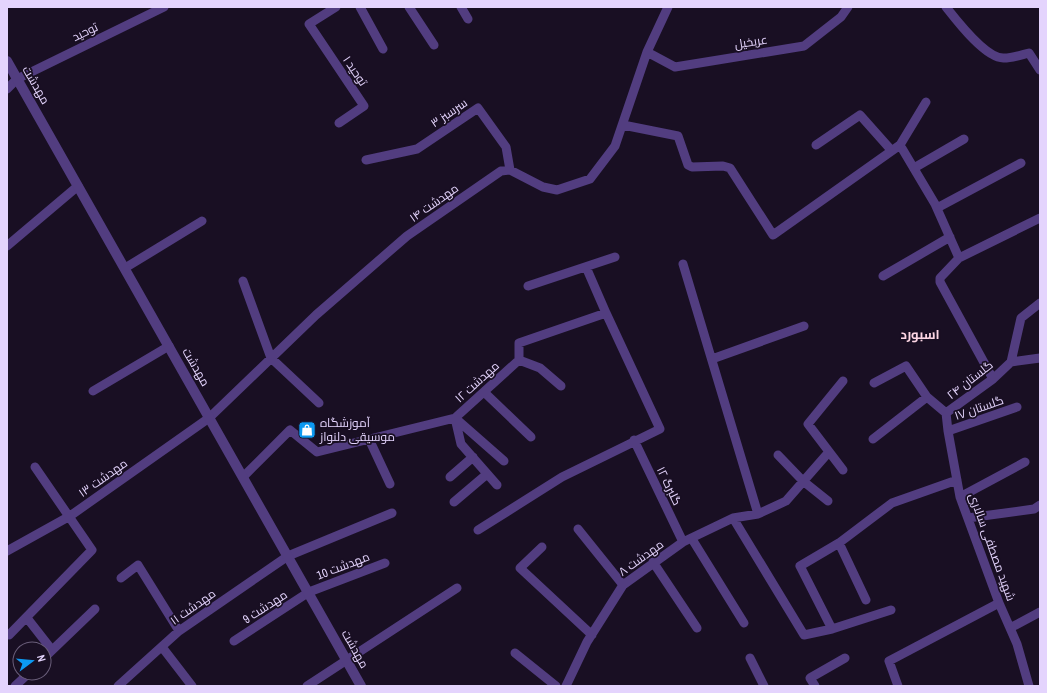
<svg xmlns="http://www.w3.org/2000/svg" width="1047" height="693" viewBox="0 0 1047 693" font-family="'Archivo Narrow',Cairo,sans-serif">
	<style>
		.lines { fill: none; stroke-linecap: round; stroke-linejoin: round }
		.minor { stroke: #523d80; stroke-width: 9 }
		.tertiary { stroke: #523d80; stroke-width: 10 }
		.labels { text-anchor: middle; stroke-width: 3.5; stroke-linejoin: round; paint-order: stroke }
		.street-label { font-size: 12px; fill: #e4d4fd; stroke: #190f23 }
		.poi-label { font-size: 12px; fill: #e4d4fd; stroke: #190f23; text-anchor: start }
		.neighbourhood-label { font-size: 13px; font-weight: bold; fill: #fdd6e4; stroke: #190f23 }
	</style>
	<rect width="100%" height="100%" fill="#190f23"/>
	<g class="lines">
		<path class="minor" d="M336 7 309 24 364 106 339 123
			M360 7 383 49
			M409 7 434 45
			M461 7 468 19
			M946 7C957 21 986 59 1004 58 1012 58 1021 55 1029 53L1040 70
			M647 52 675 67 804 46 841 17 848 7
			M7 89 17 79 164 7
			M623 125 678 136 688 165 692 167 723 166 730 168 773 235 900 145 935 204 959 258 940 278V282L993 379
			M816 145 860 115 892 151
			M900 145 926 102
			M366 160 417 149 478 108 506 147 510 170
			M914 168 964 139
			M937 208 1021 163
			M7 246 78 186
			M959 258 1040 218
			M683 264 758 514
			M586 267 606 313
			M125 268 202 221
			M883 276 950 237
			M243 281 271 358 319 403
			M528 286 615 257
			M712 359 804 326
			M519 360 540 368 561 386
			M1011 362 1040 358
			M874 383 906 366 927 397 946 413
			M93 391 169 346
			M484 392 531 437
			M946 413 948 431 960 497 999 603 1017 644 1029 686
			M946 413 993 379 1011 362 1021 318 1040 303
			M455 418 461 444 497 485
			M455 418 504 461
			M948 431 1017 407
			M369 439 390 484
			M873 439 927 397
			M634 440 683 542
			M778 455 803 481 828 501
			M843 470 808 424 843 381
			M243 477 290 430 317 452 455 418 519 360V343L606 313 660 429 562 477 478 530
			M450 477 473 457
			M960 497 1025 462
			M454 502 487 474
			M733 518 804 635 832 629 891 610
			M968 518 1034 509 1040 505
			M578 529 623 585
			M692 539 744 623
			M542 547 520 568 592 635
			M7 551 70 516 209 418 316 315 407 236 501 171 510 170 543 187 557 190 590 179 615 146 647 52 668 7
			M653 562 697 628
			M121 578 138 565 179 631
			M866 600 839 543 892 503 957 480
			M27 618 52 650
			M1010 628 1040 612
			M832 629 800 566 839 543
			M9 635 92 550 35 467
			M234 641 309 592 385 563
			M162 647 192 686
			M515 653 556 686
			M44 658 95 609
			M750 658 764 686
			M15 686 29 673
			M118 686 179 631 288 556 392 513
			M307 686 457 588
			M566 686 587 642 623 585 683 542 733 518 758 514 786 501 828 453
			M815 686 810 678 845 658
			M898 686 889 661 999 603"/>
		<path class="tertiary" d="M7 61 361 686"/>
	</g>
	<defs>
		<symbol id="shop-square" viewBox="-11 -11 22 22"><rect x="-9" y="-9" width="18" height="18" rx="4" fill="#0c99f1" stroke="#190f23"/><path d="M-5-2.5h2.3a2.7 3.5 0 0 1 5.4 0H5L5.5 6h-11ZM-1.5-2.5h3a1.5 2.3 0 0 0-3 0Z" fill="#fff"/></symbol>
	</defs>
	<g fill-rule="evenodd">
		<use href="#shop-square" x="297" y="420" width="20" height="20"/>
	</g>
	<g class="labels">
		<g class="street-label">
			<text transform="translate(85 32) rotate(-26)" y="4">توحید</text>
			<text transform="translate(751 42) rotate(-9)" y="4">عربخیل</text>
			<text transform="translate(355 71) rotate(56)" y="4">توحید ۱</text>
			<text transform="translate(36 85) rotate(60)" y="4">مهدشت</text>
			<text transform="translate(449 113) rotate(-34)" y="4">سرسبز ۳</text>
			<text transform="translate(434 203) rotate(-35)" y="4">مهدشت ۱۴</text>
			<text transform="translate(196 367) rotate(60)" y="4">مهدشت</text>
			<text transform="translate(970 380) rotate(-38)" y="4">گلستان ۲۴</text>
			<text transform="translate(477 382) rotate(-42)" y="4">مهدشت ۱۲</text>
			<text transform="translate(979 408) rotate(-19)" y="4">گلستان ۱۷</text>
			<text transform="translate(103 478) rotate(-35)" y="4">مهدشت ۱۳</text>
			<text transform="translate(669 486) rotate(64)" y="4">گلبرگ ١٢</text>
			<text transform="translate(992 547) rotate(70)" y="4">شهید مصطفی سالاری</text>
			<text transform="translate(641 558) rotate(-36)" y="4">مهدشت ۸</text>
			<text transform="translate(343 566) rotate(-21)" y="4">مهدشت 10</text>
			<text transform="translate(193 607) rotate(-35)" y="4">مهدشت ۱۱</text>
			<text transform="translate(265 607) rotate(-33)" y="4">مهدشت 9</text>
			<text transform="translate(355 649) rotate(61)" y="4">مهدشت</text>
		</g>
		<g class="poi-label">
			<text x="320" y="427">آموزشگاه<tspan x="320" dy="14">موسیقی دلنواز</tspan></text>
		</g>
		<g class="neighbourhood-label">
			<text x="920" y="339">اسبورد</text>
		</g>
	</g>
	<rect width="1047" height="693" fill="none" stroke="#e4d4fd" stroke-width="16"/>
	<g transform="translate(32 661) rotate(74)"><circle r="19" fill="#190f23" stroke="#6a5e7a"/>
	<path d="M0-3L7 15L0 10L-7 15Z" fill="#0c99f1"/>
	<text y="-6" font-size="11" font-weight="bold" text-anchor="middle" fill="#e4d4fd">N</text>
	</g>
</svg>
